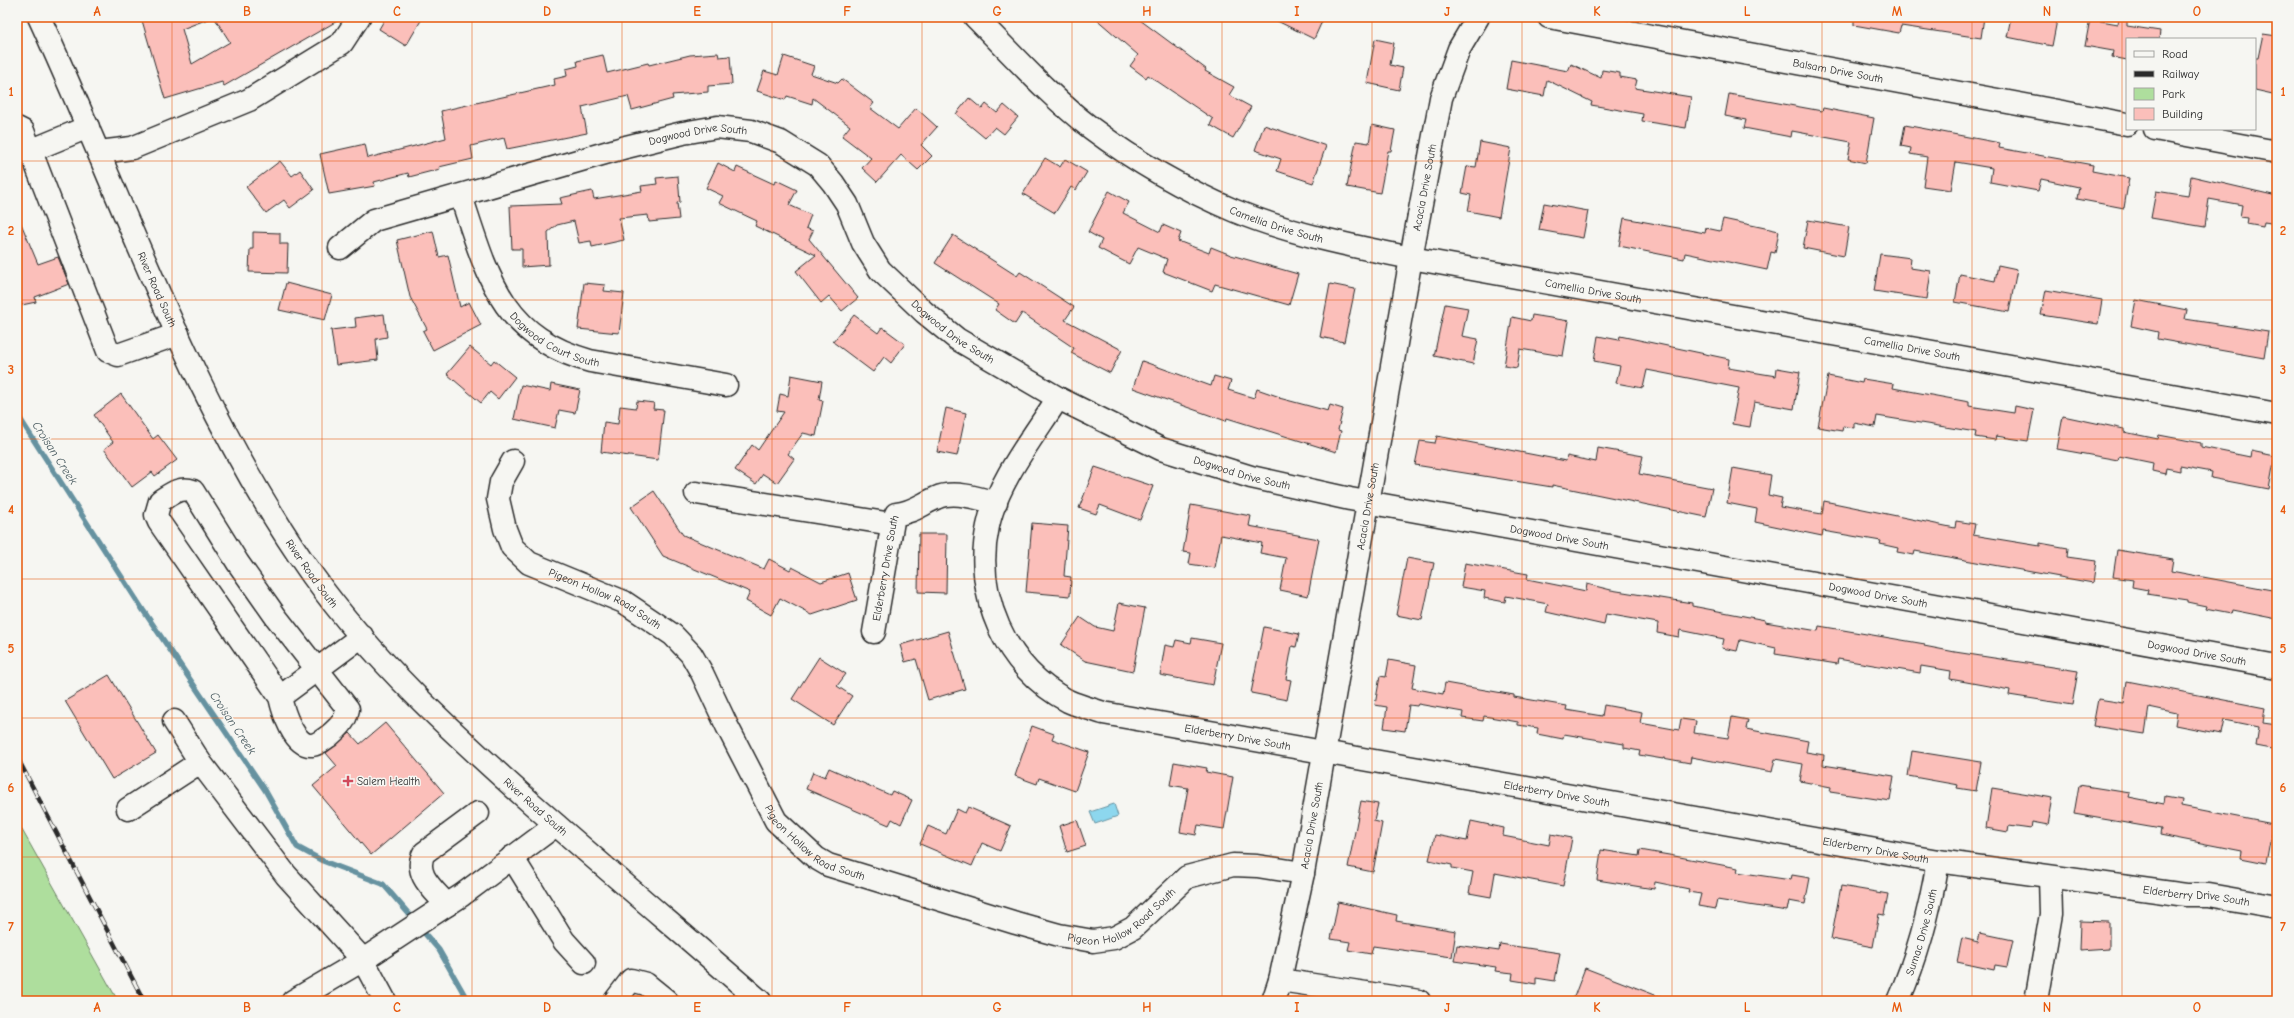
<svg xmlns="http://www.w3.org/2000/svg" width="2294" height="1018" viewBox="0 0 2294 1018" font-family="'Comic Neue',sans-serif">
	<style>
		.green { fill: #aede9d; stroke: #6c8464 }
		.water { fill: #8dd7ee; stroke: #6692a0 }
		.lines { fill: none; stroke-linecap: round; stroke-linejoin: round }
		.stream { stroke: #6692a0; stroke-width: 5.5 }
		.building { fill: #fbbfba; stroke: #2b2b2b }
		.minor-casing { stroke: #2b2b2b; stroke-width: 25 }
		.major-casing { stroke: #2b2b2b; stroke-width: 25 }
		.minor { stroke: #f6f6f2; stroke-width: 22 }
		.major { stroke: #f6f6f2; stroke-width: 22 }
		.rail-casing { stroke: #2b2b2b; stroke-width: 4.5 }
		.rail { stroke: #f6f6f2; stroke-width: 3; stroke-dasharray: 9; stroke-linecap: butt }
		.grid { fill: none; stroke: #e8590c; stroke-width: 1; stroke-opacity: 0.55 }
		.poi-dot { fill: #d1495b; stroke: #f6f6f2; stroke-width: 1.5 }
		.labels { text-anchor: middle; stroke-width: 3; stroke-linejoin: round; paint-order: stroke }
		.street-label { font-size: 11px; fill: #2b2b2b; stroke: #f6f6f2 }
		.poi-label { font-size: 11px; fill: #2b2b2b; stroke: #f6f6f2; text-anchor: start }
		.water-label { font-size: 12px; font-style: italic; fill: #44565c; stroke: #f6f6f2 }
		.neatline { fill: none; stroke: #e8590c; stroke-width: 1.5 }
		.grid-label { font-size: 13px; text-anchor: middle; font-weight: bold; fill: #e8590c }
	</style>
	<rect width="100%" height="100%" fill="#f6f6f2"/>
	<filter id="ink" filterUnits="userSpaceOnUse"><feTurbulence type="fractalNoise" baseFrequency=".025" numOctaves="2"/><feDisplacementMap in="SourceGraphic" scale="8" xChannelSelector="R" yChannelSelector="G"/><feConvolveMatrix kernelMatrix="1 2 1 2 8 2 1 2 1" color-interpolation-filters="sRGB"/></filter>
	<g filter="url(#ink)">
		<path class="green" d="M17 821 118 1001H17Z"/>
		<path class="water" d="M1114 804 1118 816 1095 824 1090 812Z"/>
		<g class="lines">
			<path class="stream" d="M17 414 143 610 265 790 297 847 323 861 383 884 415 921
				M420 928 439 950 468 1001"/>
		</g>
		<path class="building" d="M141 17H208V19L182 29 192 64 230 42 214 17H344L224 86 222 82 165 99Z
			M386 17H423L406 46 379 29Z
			M1094 17H1136L1206 69 1205 71 1234 87 1229 95 1251 107 1233 138 1210 125 1213 119 1148 75 1146 78 1130 66 1138 55Z
			M1269 17H1324L1314 39Z
			M1854 17H1984L1981 38 1901 26 1899 33 1854 25Z
			M2011 17H2040L2057 20 2052 46 2007 37Z
			M2119 17H2127V26L2160 31 2159 39H2127V60L2112 57 2113 51 2085 46 2090 19 2118 24Z
			M2263 34 2277 36V95L2255 90V58H2258Z
			M1375 39 1394 43 1390 65 1403 68 1399 90 1367 83Z
			M718 53 719 57 730 56 732 84 708 86V92L672 95 673 99 632 110 628 96 582 107 587 133 507 149 504 138 471 146 473 159 439 167 440 169 409 177 408 173 374 182 375 186 329 194 320 154 365 144 368 158 446 138 441 111 555 85 554 79 567 76 566 69 578 66 577 61 603 55 607 73 648 63 649 65 690 55Z
			M784 56 814 66 811 74 838 83 842 79 874 103 870 108 898 129 916 108 937 127 921 145 932 156 918 170 901 155 877 182 862 168 871 158 842 136 850 126 813 98 812 104 787 96 785 100 757 91 764 71 778 75Z
			M1511 60 1568 71 1571 64 1601 78 1602 70 1620 73V77L1637 80 1635 88 1691 97 1686 128 1642 121 1643 114 1591 105 1592 102 1547 80 1544 96 1506 89Z
			M1729 94 1822 111 1823 108 1874 118 1866 163 1848 159 1851 142 1792 131 1791 137 1744 128 1746 120 1725 116Z
			M969 98 982 109 986 104 997 113 1004 105 1018 117 1004 134 995 127 985 138 956 114Z
			M1264 125 1326 146 1313 183 1277 171 1281 159 1255 150Z
			M1372 125 1395 130 1391 151H1388L1380 193 1347 187 1356 141 1369 143Z
			M1905 125 2000 143 1999 148 2093 165 2092 171 2129 178 2124 208 2077 199 2079 187 2041 179 2038 191 1990 182 1992 168 1956 162 1951 190 1923 186 1927 157 1910 154 1911 148 1901 146Z
			M1480 142 1511 148 1499 217 1468 211 1471 195 1462 193 1467 166 1476 167Z
			M1045 158 1060 167 1065 159 1087 172 1076 190 1071 187 1055 213 1023 194Z
			M280 161 292 176 300 170 314 190 290 208 284 200 266 213 246 187Z
			M718 163 735 172 737 167 774 184 776 180 797 190 789 205 811 215 806 228 813 231 809 239 858 298 842 311 829 296 821 303 796 271 816 255 755 226 757 221 719 203 723 196 706 188Z
			M678 176 680 202 677 203 679 219 649 222 648 215 619 218 624 240 592 247 591 241 579 243 574 221 557 225 548 232 549 265 522 267V249H512L510 206 562 204 560 198 592 191 594 199 642 191 641 186 657 184 656 178Z
			M2191 176 2277 196V224L2264 222 2263 227 2247 224 2248 218 2240 217 2242 205 2209 199 2205 227 2151 218 2156 191 2188 196Z
			M1109 191 1129 202 1123 213 1160 232 1163 225 1181 233 1178 241 1209 253 1211 247 1231 255 1298 274 1289 305 1215 284 1212 291 1163 272 1167 259 1138 247 1129 264 1098 248 1102 240 1088 232Z
			M1544 203 1588 211 1583 238 1539 230Z
			M17 214 38 264 58 257 69 284 35 297 36 302 17 306Z
			M1624 218 1705 233 1706 228 1720 231 1723 219 1779 231 1775 253 1771 252 1767 270 1685 253 1684 259 1619 246Z
			M1808 220 1849 227 1844 256 1803 248Z
			M433 231 439 257 448 255 460 307 469 302 481 325 433 350 423 331 427 329 410 297 397 240Z
			M253 232 280 233V244H288L287 273 249 272 250 249H253Z
			M953 235 1017 276 1020 272 1074 307 1065 320 1122 350 1110 373 1071 353 1074 348 1022 313 1015 324 995 310 999 304 935 263Z
			M1880 254 1911 258 1910 268 1931 271 1927 299 1874 291Z
			M1998 265 2017 269 2009 312 1955 302 1960 274 1995 281Z
			M286 283 332 295 325 320 279 310Z
			M584 283 605 285 604 291 624 293 619 333 578 329Z
			M1330 284 1355 289 1344 342 1320 337Z
			M2046 290 2102 300 2098 324 2041 315Z
			M2136 300 2187 310 2185 319 2268 332 2264 358 2157 339 2158 332 2131 326Z
			M1445 304 1468 308 1462 336 1478 339 1473 364 1434 356Z
			M384 314 387 337 376 339 378 360 336 365 331 330 356 327 355 318Z
			M854 315 878 333 882 327 905 344 891 363 884 357 873 372 833 342Z
			M1532 315 1569 321 1563 356 1520 349 1517 368 1504 366 1512 317 1531 321Z
			M1598 336 1619 340 1620 336 1729 359 1728 368 1776 376 1777 368 1800 372 1794 409 1754 402 1750 427 1732 424 1739 388 1647 370 1643 388 1616 383 1620 366 1594 361Z
			M470 347 491 364 494 360 515 377 498 399 490 392 481 403 447 374Z
			M1142 361 1211 386 1214 376 1231 381 1228 390 1254 398 1257 389 1280 397 1279 398 1328 411 1330 405 1343 409 1338 430 1341 431 1336 452 1227 418 1226 421 1133 388Z
			M791 375 822 381 819 400 823 401 816 436 803 433 788 454 794 459 777 483 763 474 756 484 735 470 752 445 758 450 784 412 777 411 780 394 788 396Z
			M1828 376 1862 383 1863 379 1894 384 1893 388 1969 402V406L2014 413 2015 406 2034 410 2028 441 1996 436 1995 440 1975 437 1976 432 1877 416 1875 427 1854 423V428L1843 426 1842 431 1818 427Z
			M551 384 580 390 575 413 559 410 555 428 514 419 521 385 550 391Z
			M121 394 153 439 158 435 177 460 155 476 152 472 132 487 104 449 113 442 94 415Z
			M637 401 654 403 653 409 664 410 658 460 601 452 604 422 618 424 620 406 636 408Z
			M946 408 966 413 957 456 937 452Z
			M2063 416 2124 429V432L2158 439 2159 435 2201 443V447L2250 457 2251 451 2275 456 2269 489 2211 478 2212 472 2180 466V471L2166 468 2165 474 2152 471 2153 463 2119 456 2118 460 2057 449Z
			M1437 436 1566 461 1567 456 1596 462 1598 448 1643 456 1639 474 1712 488 1706 517 1552 485V487L1415 465 1420 441 1435 443Z
			M1095 467 1153 486 1140 520 1100 505 1096 514 1079 508Z
			M1733 468 1771 475 1768 495 1782 498 1780 507 1822 514 1824 501 1955 528 1956 521 1975 524 1973 535 2040 546V543L2068 548 2067 557 2096 561 2093 583 1915 551 1914 555 1897 552 1898 548 1880 544 1881 541 1823 531 1822 536 1755 522 1757 509 1727 503Z
			M654 491 683 535 764 569 769 559 790 570 792 567 821 582 848 573 857 600 812 615 780 598 771 615 746 601 750 592 663 556 631 507Z
			M1191 505 1251 516 1249 526 1319 539 1308 596 1280 590 1286 558 1260 553 1262 543 1221 535 1215 568 1189 564 1191 553 1183 552Z
			M1032 523 1068 526 1064 576 1071 577 1070 596 1026 592Z
			M919 534H947L946 593 918 592Z
			M2117 550 2173 559 2171 571 2277 591V619L2232 610 2231 614 2205 609 2206 606 2187 602V600L2147 594 2148 590 2132 587 2133 580 2113 577Z
			M1407 558 1434 563 1422 620 1396 615Z
			M1465 563 1528 574 1527 579 1586 591 1587 584 1611 590 1692 603V606L1765 620V622L1818 631 1819 626 1843 630 1925 644 1924 646 1955 652 2078 671 2072 705 2009 695 2010 690 1950 679 1951 671 1921 666 1920 673 1838 659 1837 664 1775 654 1776 648 1740 640 1737 651 1722 648 1724 639 1680 630 1679 637 1657 633 1658 623 1606 614 1604 625 1546 612 1548 604 1506 596 1505 602 1484 598 1485 591 1461 587Z
			M1119 603 1145 608 1133 671 1085 661 1061 645 1080 617 1095 627 1113 631Z
			M1264 627 1299 634 1296 647 1292 646 1286 679 1291 680 1287 700 1251 693Z
			M948 631 965 689 928 700 916 659 905 662 900 645Z
			M1192 638 1221 643 1213 685 1160 675 1165 645 1174 647 1176 640 1191 643Z
			M819 657 846 674 837 686 852 696 833 725 792 699Z
			M1389 660 1416 665 1412 688 1443 694 1445 683 1514 695V697L1567 706 1566 710 1602 716 1604 705 1642 712 1640 723 1679 730 1681 719 1696 721 1694 733 1728 738 1732 717 1748 720 1746 729 1808 741 1806 752 1824 755 1823 765 1894 776 1890 801 1830 792 1831 787 1800 781 1803 764 1775 759 1772 772 1691 757 1690 763 1663 758V759L1639 755 1640 751 1624 748V744L1564 734 1563 739 1537 734 1538 728 1518 725V722L1484 716 1483 721 1462 718 1463 712 1418 704 1417 706 1409 705 1405 731 1384 728 1387 707 1375 705 1380 676 1386 677Z
			M109 675 156 753 112 779 65 701Z
			M2127 681 2265 708 2263 723 2277 725V750L2256 746 2259 727 2224 720 2221 734 2175 725 2177 713 2149 707 2145 734 2093 726 2098 699 2124 703Z
			M385 723 444 793 371 855 313 786 337 766 326 753 350 733 360 744Z
			M1032 726 1054 734 1052 739 1089 752 1075 791 1039 778 1037 784 1015 776Z
			M1912 751 1981 762 1976 791 1957 788 1958 785 1908 776Z
			M1174 762 1207 768 1206 772 1233 777 1224 829 1198 825 1196 835 1180 832 1188 788 1170 785Z
			M829 768 890 795 892 791 912 800 901 824 892 819 889 825 806 789 813 772 825 777Z
			M2079 785 2130 793 2129 797 2164 804 2165 797 2182 800 2181 806 2273 824 2266 863 2241 858 2242 851 2160 835 2161 829 2074 814Z
			M1992 788 2053 798 2048 825 2032 822 2031 829 2009 826 2008 832 1986 828Z
			M1361 801 1378 804 1374 821 1382 823 1373 872 1348 867Z
			M968 807 1011 826 1000 851 982 843 972 866 920 844 928 826 946 834 957 809 965 813Z
			M1077 820 1086 846 1067 852 1059 826Z
			M1471 821 1504 828 1503 836 1549 845 1551 834 1572 838 1563 886 1495 873 1491 897 1469 893 1473 872 1452 868V865L1429 860 1435 835 1467 841Z
			M1601 850 1639 856 1640 850 1669 855 1738 868 1737 872 1791 880 1792 875 1810 878 1805 904 1789 901 1787 911 1717 900 1715 909 1698 906 1701 894 1688 892 1689 889 1655 882 1654 889 1597 880Z
			M1841 886 1888 894 1884 915 1879 914 1873 947 1831 939Z
			M1338 902 1397 915 1396 921 1456 931 1452 957 1373 946 1371 954 1348 950 1350 942 1331 939Z
			M2080 921 2109 922V949L2079 951Z
			M1980 933 2013 940 2007 967 1995 965 1994 970 1957 962 1962 938 1978 942Z
			M1500 944 1560 953 1555 981 1536 978V984L1512 980 1513 973 1495 971 1496 967 1454 961 1457 945 1499 951Z
			M1585 968 1668 1000V1001H1585L1574 997Z"/>
		<g class="lines">
			<defs>
				<g id="minor">
					<path id="s1" d="M975 17C1013 55 1049 96 1091 128 1135 161 1185 190 1235 211 1291 234 1352 246 1411 258L2277 414"/>
					<path id="s2" d="M1549 17 2127 124"/>
					<path d="M17 128 23 131 108 351 118 355 178 334"/>
					<path d="M2155 129 2277 152"/>
					<path d="M30 151 88 127"/>
					<path d="M99 152 132 148 249 100 342 43 359 17"/>
					<path id="s3" d="M461 196C487 274 501 337 590 361L726 385"/>
					<path id="s4" d="M340 248 374 220 626 147 683 133 717 127 751 131 781 142 818 165 833 183 847 204 863 243 880 270 924 312 957 339 1058 398 1161 449 1251 477 1350 499 2277 667"/>
					<path id="s5" d="M1058 398C1034 436 997 482 988 526 973 594 1005 668 1068 701 1079 706 1091 709 1103 713L1938 861 2186 895H2209L2277 907"/>
					<path id="s6" d="M513 461 501 482 498 499 505 529 512 547 529 563 624 602 673 635 691 654 702 673 727 726 776 821 816 858 828 865 1016 923 1059 935 1093 941 1114 938 1133 928 1187 877 1233 865 1257 866 1303 873"/>
					<path d="M696 493 892 524"/>
					<path id="s7" d="M874 632 893 521 896 514C912 513 922 504 936 498 953 490 979 498 996 503"/>
					<path d="M280 697C283 711 294 747 312 745 319 744 324 739 329 736 339 727 345 722 348 709L276 617 238 563 193 491C180 486 171 494 160 501L156 515 159 522 280 697 362 636"/>
					<path d="M174 721 200 762 286 875 363 960 462 895 556 825"/>
					<path d="M128 809 200 762"/>
					<path d="M512 857 564 941 584 963"/>
					<path d="M447 905C433 889 413 874 424 853L478 813"/>
					<path d="M1280 980 1419 1001"/>
					<path d="M293 1001 363 960 385 1001"/>
					<path d="M615 1001 631 980 646 984 667 1001"/>
					<path id="s8" d="M1273 1001 1280 980 1303 873 1411 258 1441 98 1459 49 1478 17"/>
					<path id="s9" d="M1898 1001C1918 956 1930 910 1938 861"/>
					<path d="M2036 1001 2051 914 2050 877"/>
				</g>
				<g id="major">
					<path id="s10" d="M39 17C126 205 192 406 313 576 374 661 452 732 529 801 605 868 683 934 760 1001"/>
				</g>
			</defs>
			<use href="#minor" class="minor-casing"/>
			<use href="#major" class="major-casing"/>
			<use href="#minor" class="minor"/>
			<use href="#major" class="major"/>
			<defs>
				<path id="rail" d="M17 757 144 1001"/>
			</defs>
			<use href="#rail" class="rail-casing"/>
			<use href="#rail" class="rail"/>
		</g>
	</g>
	<path class="grid" d="M172 17V1001M322 17V1001M472 17V1001M622 17V1001M772 17V1001M922 17V1001M1072 17V1001M1222 17V1001M1372 17V1001M1522 17V1001M1672 17V1001M1822 17V1001M1972 17V1001M2122 17V1001M17 161H2277M17 300H2277M17 439H2277M17 579H2277M17 718H2277M17 857H2277"/>
	<path class="poi-dot" d="M346 775h4v4h4v4h-4v4h-4v-4h-4v-4h4z"/>
	<g class="labels">
		<g class="street-label">
			<text dy="4" stroke="none"><textPath href="#s2" startOffset="294">Balsam Drive South</textPath></text>
			<text dy="4" stroke="none"><textPath href="#s4" startOffset="380">Dogwood Drive South</textPath></text>
			<text dy="4" stroke="none"><textPath href="#s8" startOffset="828">Acacia Drive South</textPath></text>
			<text dy="4" stroke="none"><textPath href="#s1" startOffset="371">Camellia Drive South</textPath></text>
			<text dy="4" stroke="none"><textPath href="#s10" startOffset="297">River Road South</textPath></text>
			<text dy="4" stroke="none"><textPath href="#s1" startOffset="695">Camellia Drive South</textPath></text>
			<text dy="4" stroke="none"><textPath href="#s4" startOffset="728">Dogwood Drive South</textPath></text>
			<text dy="4" stroke="none"><textPath href="#s3" startOffset="180">Dogwood Court South</textPath></text>
			<text dy="4" stroke="none"><textPath href="#s1" startOffset="1019">Camellia Drive South</textPath></text>
			<text dy="4" stroke="none"><textPath href="#s4" startOffset="1052">Dogwood Drive South</textPath></text>
			<text dy="4" stroke="none"><textPath href="#s8" startOffset="504">Acacia Drive South</textPath></text>
			<text dy="4" stroke="none"><textPath href="#s4" startOffset="1376">Dogwood Drive South</textPath></text>
			<text dy="4" stroke="none"><textPath href="#s7" startOffset="65">Elderberry Drive South</textPath></text>
			<text dy="4" stroke="none"><textPath href="#s10" startOffset="621">River Road South</textPath></text>
			<text dy="4" stroke="none"><textPath href="#s4" startOffset="1700">Dogwood Drive South</textPath></text>
			<text dy="4" stroke="none"><textPath href="#s6" startOffset="199">Pigeon Hollow Road South</textPath></text>
			<text dy="4" stroke="none"><textPath href="#s4" startOffset="2024">Dogwood Drive South</textPath></text>
			<text dy="4" stroke="none"><textPath href="#s5" startOffset="527">Elderberry Drive South</textPath></text>
			<text dy="4" stroke="none"><textPath href="#s5" startOffset="851">Elderberry Drive South</textPath></text>
			<text dy="4" stroke="none"><textPath href="#s10" startOffset="945">River Road South</textPath></text>
			<text dy="4" stroke="none"><textPath href="#s8" startOffset="180">Acacia Drive South</textPath></text>
			<text dy="4" stroke="none"><textPath href="#s6" startOffset="535">Pigeon Hollow Road South</textPath></text>
			<text dy="4" stroke="none"><textPath href="#s5" startOffset="1175">Elderberry Drive South</textPath></text>
			<text dy="4" stroke="none"><textPath href="#s5" startOffset="1499">Elderberry Drive South</textPath></text>
			<text dy="4" stroke="none"><textPath href="#s6" startOffset="871">Pigeon Hollow Road South</textPath></text>
			<text dy="4" stroke="none"><textPath href="#s9" startOffset="73">Sumac Drive South</textPath></text>
		</g>
		<g class="poi-label">
			<text x="357" y="785">Salem Health</text>
		</g>
		<g class="water-label">
			<text transform="translate(55 453) rotate(57)" y="4">Croisan Creek</text>
			<text transform="translate(233 723) rotate(56)" y="4">Croisan Creek</text>
		</g>
	</g>
	<rect width="2294" height="1018" fill="none" stroke="#f6f6f2" stroke-width="44"/>
	<rect x="2126" y="38" width="130" height="92" fill="#f6f6f2" stroke="#a5a5a2"/>
	<rect x="2134" y="51" width="20" height="6" fill="#f6f6f2" stroke="#a5a5a2"/>
	<text x="2162" y="58" font-size="12" fill="#2b2b2b">Road</text>
	<rect x="2134" y="71" width="20" height="6" fill="#2b2b2b" stroke="#a5a5a2"/>
	<text x="2162" y="78" font-size="12" fill="#2b2b2b">Railway</text>
	<rect x="2134" y="88" width="20" height="12" fill="#aede9d" stroke="#a5a5a2"/>
	<text x="2162" y="98" font-size="12" fill="#2b2b2b">Park</text>
	<rect x="2134" y="108" width="20" height="12" fill="#fbbfba" stroke="#a5a5a2"/>
	<text x="2162" y="118" font-size="12" fill="#2b2b2b">Building</text>
	<rect x="22" y="22" width="2250" height="974" class="neatline"/>
	<g class="grid-label">
		<text x="97" y="16">A</text>
		<text x="247" y="16">B</text>
		<text x="397" y="16">C</text>
		<text x="547" y="16">D</text>
		<text x="697" y="16">E</text>
		<text x="847" y="16">F</text>
		<text x="997" y="16">G</text>
		<text x="1147" y="16">H</text>
		<text x="1297" y="16">I</text>
		<text x="1447" y="16">J</text>
		<text x="1597" y="16">K</text>
		<text x="1747" y="16">L</text>
		<text x="1897" y="16">M</text>
		<text x="2047" y="16">N</text>
		<text x="2197" y="16">O</text>
		<text x="11" y="96">1</text>
		<text x="2283" y="96">1</text>
		<text x="11" y="235">2</text>
		<text x="2283" y="235">2</text>
		<text x="11" y="374">3</text>
		<text x="2283" y="374">3</text>
		<text x="11" y="514">4</text>
		<text x="2283" y="514">4</text>
		<text x="11" y="653">5</text>
		<text x="2283" y="653">5</text>
		<text x="11" y="792">6</text>
		<text x="2283" y="792">6</text>
		<text x="11" y="931">7</text>
		<text x="2283" y="931">7</text>
		<text x="97" y="1012">A</text>
		<text x="247" y="1012">B</text>
		<text x="397" y="1012">C</text>
		<text x="547" y="1012">D</text>
		<text x="697" y="1012">E</text>
		<text x="847" y="1012">F</text>
		<text x="997" y="1012">G</text>
		<text x="1147" y="1012">H</text>
		<text x="1297" y="1012">I</text>
		<text x="1447" y="1012">J</text>
		<text x="1597" y="1012">K</text>
		<text x="1747" y="1012">L</text>
		<text x="1897" y="1012">M</text>
		<text x="2047" y="1012">N</text>
		<text x="2197" y="1012">O</text>
	</g>
</svg>
